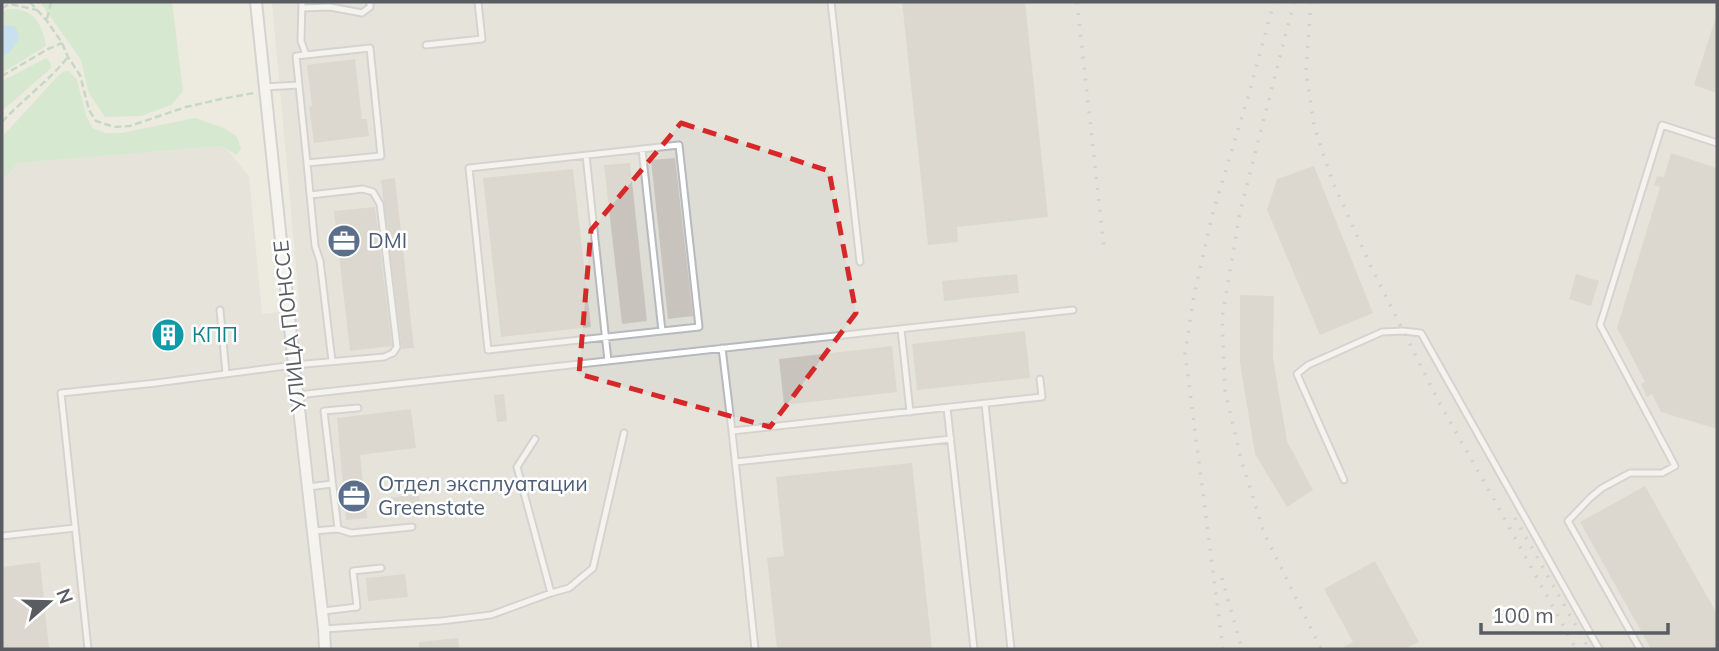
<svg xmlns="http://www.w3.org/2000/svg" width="1719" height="651" viewBox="0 0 1719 651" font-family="Mulish,sans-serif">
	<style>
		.industrial { fill: #dddcd5 }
		.green { fill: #bae7bb }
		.water { fill: #9ed5ff }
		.building { fill: #c8c4bd }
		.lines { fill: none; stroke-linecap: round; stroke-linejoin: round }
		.lane-casing { stroke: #b6b9be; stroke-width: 9 }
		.street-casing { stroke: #b6b9be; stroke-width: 14 }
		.path { stroke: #93c8a2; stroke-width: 2.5; stroke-dasharray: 7 3.5; stroke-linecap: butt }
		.lane { stroke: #fff; stroke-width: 5 }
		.street { stroke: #fff; stroke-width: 10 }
		.rail { stroke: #b2b3b3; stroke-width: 3.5; stroke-dasharray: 2 9; stroke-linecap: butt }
		.marked { fill: none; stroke: #d62828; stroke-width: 5; stroke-dasharray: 14 9; stroke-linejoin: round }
		.labels { text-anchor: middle; stroke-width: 5; stroke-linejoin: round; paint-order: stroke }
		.service-label { font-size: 21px; fill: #4e5e75; stroke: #fff; text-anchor: start }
		.street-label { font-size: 21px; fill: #595d62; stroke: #fff }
		.culture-label { font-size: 21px; fill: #0d838f; stroke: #fff; text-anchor: start }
	</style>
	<rect width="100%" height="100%" fill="#edeae0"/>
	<path class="industrial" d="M272 2H1717V649H2V182L18 163 224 146 249 176 262 314 300 310Z"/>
	<path class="green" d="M40 2H172L183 91 171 105 141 116 105 117 89 93 81 60Z
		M8 9C33 8 42 22 46 46L2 73V56L9 53 5 24H2V12Z
		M46 58 50 62 51 68 2 111V81Z
		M69 71 77 80 86 116 93 128 105 133H121L195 118 224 128 237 137 241 149 236 155 223 146 18 163 2 181V137L57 77 63 72Z"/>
	<path class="water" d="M2 24 16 27 19 39 9 53 2 56Z"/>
	<path class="building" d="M902 2H1025L1048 217 957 227 958 242 928 245Z
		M1715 20H1717V93L1694 85Z
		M355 59 362 119H367L369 136 314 143 309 107 312 106 307 65Z
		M1671 153 1717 168V429L1661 412 1652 394 1647 397 1641 384 1645 382 1617 328 1660 187 1654 185 1657 176 1664 177Z
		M675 158 693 316 668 319 651 160Z
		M630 163 647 321 622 324 604 165Z
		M1314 166 1373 313 1320 335 1267 210 1277 179Z
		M573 169 591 327 501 337 483 178Z
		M395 178 414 348 402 349 381 180Z
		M375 207 392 346 350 351 334 211Z
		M1017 274 1019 293 944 301 942 281Z
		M1576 274 1599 281 1591 306 1569 299Z
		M1240 295 1274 296 1273 358 1287 441 1313 490 1287 507 1255 454 1240 363Z
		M173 320 175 348 163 350 160 321Z
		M1025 331 1030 378 917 390 912 344Z
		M892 346 897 392 784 405 779 359Z
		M504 394 507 421 497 422 494 395Z
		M411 409 416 448 360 455 367 518 346 520 337 418Z
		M912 463 932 649H777L767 558 784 556 776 477Z
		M1645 486 1717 614V649H1651L1580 522Z
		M419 494 421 507 389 511 387 498Z
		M1375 561 1419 642 1404 649H1340L1353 642 1324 589Z
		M40 562 49 649H2V567Z
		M405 574 408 597 368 601 366 578Z
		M458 638 459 649H419V642Z"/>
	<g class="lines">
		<defs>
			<path id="lane" d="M302 2 301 41 306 55
				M831 2 860 262
				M302 8 330 7 362 13 370 7V2
				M426 45 482 39 478 2
				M370 48 381 156 307 163 296 56Z
				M264 87 299 85
				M679 145 699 327 488 350 469 168Z
				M642 149 662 331
				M586 155 608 361
				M307 163 315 246 320 261 332 361
				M220 310 226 373
				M901 329 910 412
				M722 348 732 431 1042 397 1040 379
				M297 395 1073 310
				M985 404 1011 649
				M947 408 974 649
				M732 431 755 649
				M535 439 517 467 551 593
				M735 462 951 439
				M1344 480 1297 374 1308 365 1382 332 1403 331 1421 333 1599 649
				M308 487 332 484
				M338 529 324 411 358 408
				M313 531 338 529 351 533 412 527
				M2 536 75 528
				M323 611 357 607 353 571 381 568
				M324 629 441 621 491 615 551 593 569 588 593 568 624 433
				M88 649 61 393 156 383 294 365 384 357 393 353 397 347 380 204 373 192 363 189 310 195
				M1640 649 1568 521 1590 498 1602 488 1630 473H1662L1675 466 1600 325 1662 125 1717 143"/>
			<path id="street" d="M256 2 294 365 324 629 325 649"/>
		</defs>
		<use href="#lane" class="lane-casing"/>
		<use href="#street" class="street-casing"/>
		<path class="path" d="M30 2 47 21 62 43 68 57 80 75 89 110 96 121 114 127 130 126 186 107 221 99 254 93
			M2 8 10 4 37 10
			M47 19 51 2
			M2 76 48 49 62 43
			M2 122C23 99 49 81 68 57"/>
		<use href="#lane" class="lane"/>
		<use href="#street" class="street"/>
		<path class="rail" d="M1077 2 1104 248
			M1294 2 1240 212 1222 318 1225 390 1241 459 1264 533 1321 649
			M1311 2 1306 71 1314 126 1332 180 1372 269 1439 402 1496 503 1576 649
			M1515 518 1589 649
			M1222 578 1242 649
			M1223 649 1185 353 1194 295 1212 216 1250 90 1274 2"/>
	</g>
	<path d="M0 0H1719V651H0ZM681 123 829 171 856 313 770 427 579 374 591 230Z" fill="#edeae0" fill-opacity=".55" fill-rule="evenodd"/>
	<path class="marked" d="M681 123 829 171 856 313 770 427 579 374 591 230Z"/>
	<defs>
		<symbol id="office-disc" viewBox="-11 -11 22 22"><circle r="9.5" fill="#5c6f8a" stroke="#fff"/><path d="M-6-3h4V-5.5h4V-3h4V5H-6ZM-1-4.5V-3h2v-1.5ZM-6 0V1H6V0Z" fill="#fff"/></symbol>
		<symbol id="building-disc" viewBox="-11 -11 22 22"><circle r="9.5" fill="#0f9aa8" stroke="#fff"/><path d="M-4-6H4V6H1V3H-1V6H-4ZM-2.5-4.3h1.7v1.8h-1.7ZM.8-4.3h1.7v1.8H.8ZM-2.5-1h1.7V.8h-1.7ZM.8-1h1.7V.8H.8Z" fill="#fff"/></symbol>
	</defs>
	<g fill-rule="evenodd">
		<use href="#office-disc" x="325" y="222" width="38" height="38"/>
		<use href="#building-disc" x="149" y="316" width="38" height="38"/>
		<use href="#office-disc" x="335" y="477" width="38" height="38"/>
	</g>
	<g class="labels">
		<g class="service-label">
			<text x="368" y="248">DMI</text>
			<text x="378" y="491">Отдел эксплуатации<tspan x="378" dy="24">Greenstate</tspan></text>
		</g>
		<g class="street-label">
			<text transform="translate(290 326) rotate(-96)" y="7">УЛИЦА ПОНССЕ</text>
		</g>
		<g class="culture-label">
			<text x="192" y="342">КПП</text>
		</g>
	</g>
	<rect width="1719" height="651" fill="none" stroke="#595d62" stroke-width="7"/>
	<g transform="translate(49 602) rotate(70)" stroke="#ffffff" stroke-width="5" paint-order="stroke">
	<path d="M0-5L12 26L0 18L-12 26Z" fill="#595d62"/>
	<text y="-10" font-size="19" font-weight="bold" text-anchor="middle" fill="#595d62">N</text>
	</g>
	<path d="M1481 623v10h187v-10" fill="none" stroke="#595d62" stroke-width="3.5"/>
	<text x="1492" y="623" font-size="21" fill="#595d62" stroke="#ffffff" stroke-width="5" paint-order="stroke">100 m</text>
</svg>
